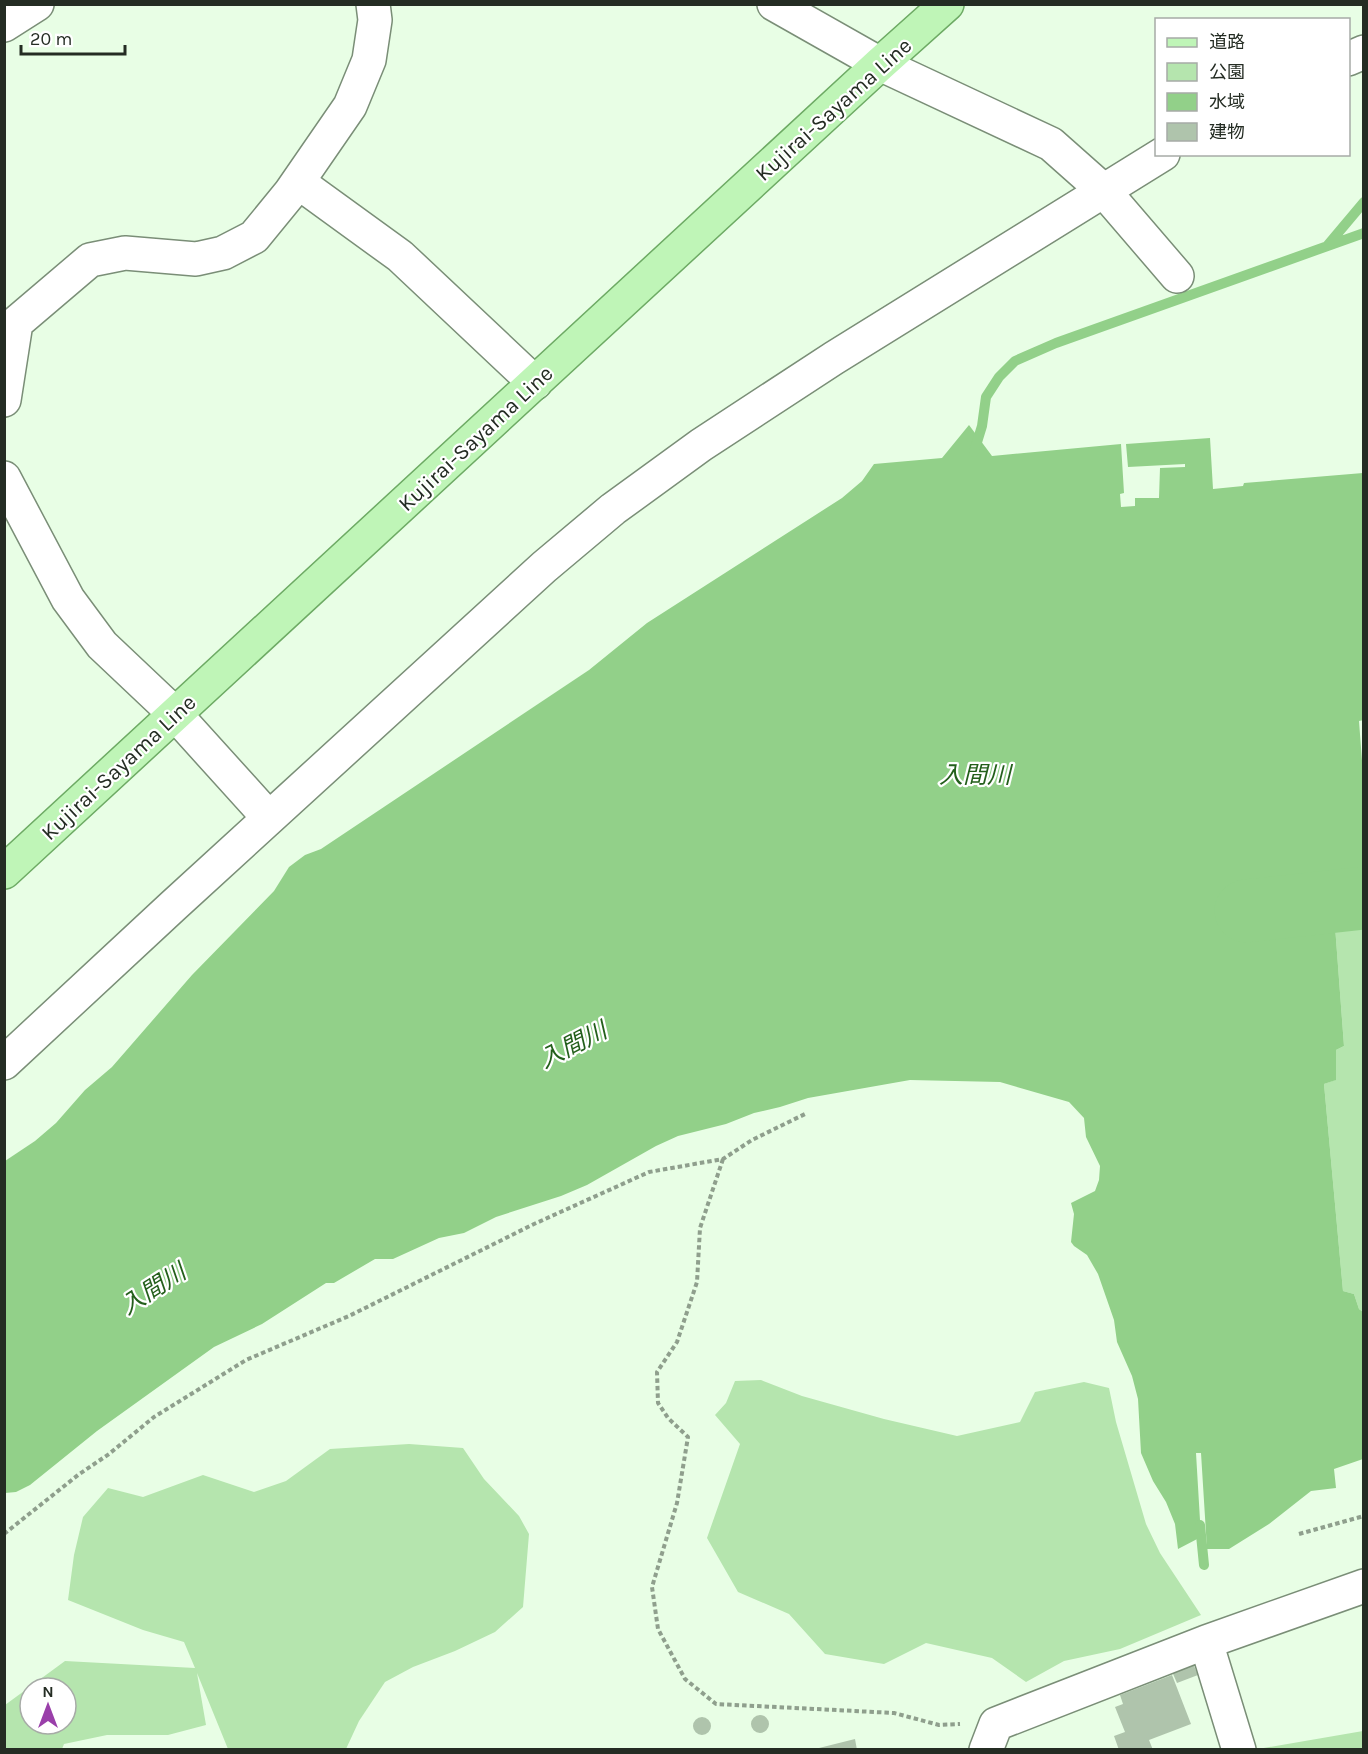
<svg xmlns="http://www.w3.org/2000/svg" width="1368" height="1754" viewBox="0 0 1368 1754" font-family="Karla,'Noto Sans JP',sans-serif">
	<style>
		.green { fill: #b5e5ae; fill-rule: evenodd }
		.water { fill: #92d089 }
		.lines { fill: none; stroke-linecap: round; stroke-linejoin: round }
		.stream { stroke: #92d089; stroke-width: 10 }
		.river { stroke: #92d089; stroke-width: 63 }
		.building { fill: #afc4ac }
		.minor-casing { stroke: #7a8e77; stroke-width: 36 }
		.major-casing { stroke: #6daa64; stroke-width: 36 }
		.path { stroke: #8f9f8d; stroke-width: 4; stroke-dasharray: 4.5 3; stroke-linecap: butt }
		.minor { stroke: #fff; stroke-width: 33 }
		.major { stroke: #bff5b7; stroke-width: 33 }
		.labels { text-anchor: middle; stroke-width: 4.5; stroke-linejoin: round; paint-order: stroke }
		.street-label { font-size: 22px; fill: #242c23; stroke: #fff }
		.water-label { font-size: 24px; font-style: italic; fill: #235f1b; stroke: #fff }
	</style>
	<rect width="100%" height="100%" fill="#e8fee5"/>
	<path class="green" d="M1333 899 1363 911V1312L1359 1309 1354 1294 1343 1291 1324 1084 1335 1080 1336 1050 1344 1046Z
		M761 1380 802 1396 884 1419 957 1436 1020 1422 1035 1392 1084 1382 1109 1388 1116 1422 1146 1524 1160 1553 1201 1615 1120 1649 1064 1661 1026 1682 992 1658 926 1643 884 1664 825 1654 789 1614 738 1592 707 1538 740 1444 715 1415 726 1403 735 1381Z
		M409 1444 463 1448 484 1479 519 1516 529 1534 523 1607 495 1632 455 1651 413 1667 385 1682 359 1721 346 1749H228L197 1673 206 1725 168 1735H107L64 1744 62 1749H5V1705L65 1661 195 1668 184 1642 143 1630 68 1600 74 1555 83 1517 108 1488 143 1497 203 1475 254 1492 286 1481 330 1449ZM30 1688H66V1724H30Z
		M1363 1731V1749H1258Z"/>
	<path class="water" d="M969 425 992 456 1121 444 1124 493 1120 494 1121 507 1135 506V498H1159L1160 468 1185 467V464L1128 467 1126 444 1210 438 1213 489 1243 486 1244 483 1363 473 1364 720 1359 721 1364 787 1363 911 1333 899 1344 1046 1336 1050V1080L1324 1084 1343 1291 1354 1294 1359 1309 1363 1312V1459L1334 1469 1336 1488 1311 1491 1269 1524 1229 1549H1207L1201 1453H1196L1201 1537 1178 1549 1175 1524 1166 1502 1153 1481 1141 1453 1138 1399 1132 1376 1117 1342 1114 1320 1098 1274 1087 1255 1074 1246 1071 1242 1074 1214 1071 1203 1095 1191 1099 1180 1100 1166 1086 1137 1084 1118 1069 1102 1000 1082 910 1080 808 1098 780 1107 754 1113 726 1124 678 1136 656 1146 587 1185 561 1196 496 1217 464 1233 439 1238 393 1259H375L334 1283H326L262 1324 214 1347 97 1431 30 1485 16 1492 5 1493V1161L35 1141 56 1123 85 1090 112 1067 192 975 274 891 289 867 305 855 321 849 589 670 647 623 842 498 862 481 874 464 942 458Z"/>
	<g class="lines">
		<path class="stream" d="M1327 246 1364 202
			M974 452 982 426 986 397 999 377 1015 361 1056 343 1364 233
			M1200 1525 1204 1565"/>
		<path class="river" d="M1246 911 1364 898"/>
	</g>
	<path class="building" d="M1191 1659 1198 1675 1177 1683 1170 1667Z
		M1172 1675 1191 1724 1149 1740 1153 1750H1119L1114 1736 1125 1732 1115 1707 1123 1704 1120 1695Z
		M751 1724a9 9 0 1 1 18 0a9 9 0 1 1-18 0Z
		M693 1726a9 9 0 1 1 18 0a9 9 0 1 1-18 0Z
		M855 1739 857 1750H816L815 1749Z"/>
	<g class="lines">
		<defs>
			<path id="minor" d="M774 4 880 64 1051 144 1104 191 1177 276
				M4 25 37 4
				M1348 59 1364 52
				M298 182 400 256 535 383
				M4 400 16 323 90 260 125 253 196 259 223 253 254 237 290 193 350 106 369 60 375 20 373 4
				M4 478 68 599 102 645 175 714 269 818
				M4 1063 173 906 544 567 613 509 701 445 834 358 1163 154
				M1206 1642 1239 1750
				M986 1750 996 1724 1206 1642 1364 1586"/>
			<path id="major" d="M4 872 880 64 947 4"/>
		</defs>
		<use href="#minor" class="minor-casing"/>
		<use href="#major" class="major-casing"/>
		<path class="path" d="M723 1159 700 1228 697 1282 677 1342 657 1372 658 1403 668 1418 688 1437 677 1503 652 1587 658 1629 685 1679 716 1704 894 1713 939 1725 960 1724
			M4 1534 78 1475 109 1454 154 1417 246 1360 349 1316 534 1224 649 1172 723 1159 752 1140 805 1114
			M1299 1534 1364 1516"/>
		<use href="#minor" class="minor"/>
		<use href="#major" class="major"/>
	</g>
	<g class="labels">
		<g class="street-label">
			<text transform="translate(833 109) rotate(-42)" y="8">Kujirai-Sayama Line</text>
			<text transform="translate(475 438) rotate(-43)" y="8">Kujirai-Sayama Line</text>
			<text transform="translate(118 767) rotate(-43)" y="8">Kujirai-Sayama Line</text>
		</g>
		<g class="water-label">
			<text x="975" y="783">入間川</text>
			<text transform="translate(573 1045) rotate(-27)" y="8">入間川</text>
			<text transform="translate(153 1289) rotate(-33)" y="8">入間川</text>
		</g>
	</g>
	<rect width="1368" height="1754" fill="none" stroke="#242c23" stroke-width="12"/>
	<rect x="1155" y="18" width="195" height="138" fill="#ffffff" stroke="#a7aba7" stroke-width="1.5"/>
	<rect x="1167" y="38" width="30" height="9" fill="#bff5b7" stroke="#a7aba7" stroke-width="1.5"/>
	<text x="1209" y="48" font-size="18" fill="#242c23">道路</text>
	<rect x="1167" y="63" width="30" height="18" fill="#b5e5ae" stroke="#a7aba7" stroke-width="1.5"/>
	<text x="1209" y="78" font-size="18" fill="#242c23">公園</text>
	<rect x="1167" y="93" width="30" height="18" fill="#92d089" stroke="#a7aba7" stroke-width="1.5"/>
	<text x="1209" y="108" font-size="18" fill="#242c23">水域</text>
	<rect x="1167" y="123" width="30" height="18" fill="#afc4ac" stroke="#a7aba7" stroke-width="1.5"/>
	<text x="1209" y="138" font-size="18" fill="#242c23">建物</text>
	<g transform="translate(48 1706)"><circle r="28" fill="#ffffff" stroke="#a7aba7" stroke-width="1.5"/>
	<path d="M0-4.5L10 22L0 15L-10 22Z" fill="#9a3faa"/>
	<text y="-9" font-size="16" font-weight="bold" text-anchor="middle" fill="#242c23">N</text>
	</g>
	<path d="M21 45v9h104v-9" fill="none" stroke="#242c23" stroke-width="3"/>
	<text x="30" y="45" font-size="18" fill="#242c23" stroke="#ffffff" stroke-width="4.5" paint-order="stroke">20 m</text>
</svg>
